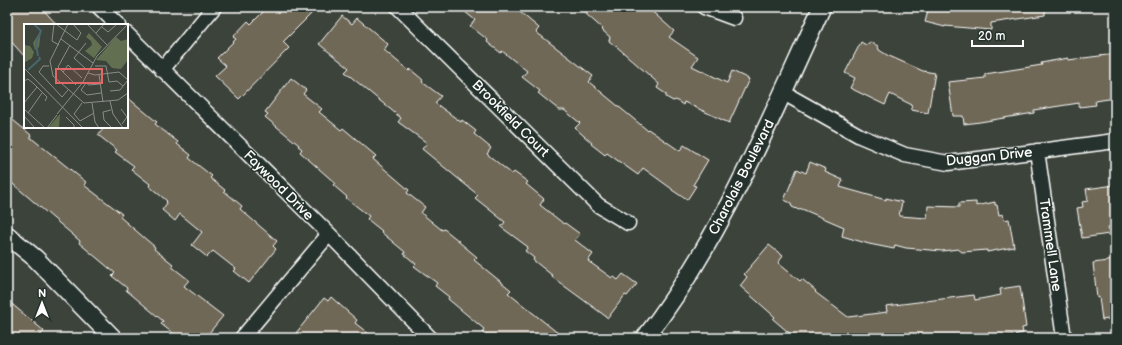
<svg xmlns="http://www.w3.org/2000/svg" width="1122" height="345" viewBox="0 0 1122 345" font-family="'Balsamiq Sans',sans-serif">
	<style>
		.building { fill: #6f6757; stroke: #fff }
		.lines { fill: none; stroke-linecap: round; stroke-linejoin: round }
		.minor-casing { stroke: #fff; stroke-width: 17 }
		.tertiary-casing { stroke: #fff; stroke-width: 20 }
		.minor { stroke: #26332d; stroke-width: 14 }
		.tertiary { stroke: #26332d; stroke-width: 17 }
		.labels { text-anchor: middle; stroke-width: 3; stroke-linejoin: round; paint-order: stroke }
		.street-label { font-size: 14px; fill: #fff; stroke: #26332d }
		.inset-river { fill: none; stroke: #47676e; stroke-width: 2 }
		.inset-road { fill: none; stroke: #8a8e89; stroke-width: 1 }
		.view { fill: #e26868; fill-opacity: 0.15; stroke: #e26868; stroke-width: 2 }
		.inset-edge { fill: none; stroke: #fff; stroke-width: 2 }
	</style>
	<rect width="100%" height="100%" fill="#3c433a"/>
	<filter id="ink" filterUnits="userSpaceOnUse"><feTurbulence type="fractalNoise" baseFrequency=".025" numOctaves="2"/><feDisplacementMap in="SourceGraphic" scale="8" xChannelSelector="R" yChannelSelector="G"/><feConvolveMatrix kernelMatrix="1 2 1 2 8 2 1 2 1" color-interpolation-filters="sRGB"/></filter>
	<g filter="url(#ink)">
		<path class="building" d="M7 7H41L57 25H25V57L7 37Z
			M268 7H318L283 42 289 48 239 99 215 76 226 66 217 58 236 39 233 37 248 21 251 24Z
			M459 7H514L539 28 536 32 593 76 589 82 647 130 648 129 680 151 684 145 708 160 693 185 696 186 687 200 672 190V189L643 168 638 175 607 153 605 155 591 144 592 143 575 128 580 123 564 110H559L538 93 540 91 522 77 527 71 502 51 501 53 487 42 488 40 470 26 475 20Z
			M578 7H647L674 31 669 37 698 57 692 66 727 83 732 71 749 79 729 123 684 102 683 105 676 100 673 101 666 97V94L657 88 659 84 616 46H615L609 41 610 37 602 30 603 29Z
			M929 7H1045V15L991 23V30L945 26V27L925 22Z
			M342 16 352 24 357 18 388 44 384 50 409 71 410 69 423 80 422 82 441 96 435 103 461 122 462 120 476 131 474 134 491 148 487 154 512 174 514 172 528 182 526 184 544 199 540 205 564 224 565 223 580 234 575 240 593 254 588 261 612 278 613 276 618 280 623 274 637 284 627 296 625 295 608 318 552 277 553 276 533 260 534 258 525 251 528 247 501 227 505 222 475 198 478 195 422 149 427 143 398 122 401 118 345 72 349 68 319 44Z
			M861 42 866 45 870 42 878 46 879 50 887 55 923 71 935 73 928 113 911 110 912 105 890 94 885 105 850 88 855 78 845 73Z
			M1115 54V98L1095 101 1096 105 1079 107V103L1034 110V113L980 122 964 124 963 116H953L948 82 985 78V74L1042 65 1041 63 1068 58V60Z
			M291 78 306 90 303 94 322 109 319 112 341 130 343 128 376 156 373 159 409 190 407 193 425 207 421 213 442 230 444 229 459 241V242L477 257 474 260 511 290 508 293 564 338H489L482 332 484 329 448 299 449 297 435 286 437 283 414 266 416 264 404 254 405 252 381 232 382 231 367 219 369 216 346 198 347 197 333 185 335 183 300 152 302 149 298 146 299 145 265 117 268 114 265 112Z
			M127 97 157 122 155 124 178 142 177 144 191 155 189 158 212 176 210 178 225 190 224 191 242 206 240 209 277 241 273 246 276 249 249 283 234 271 236 269 213 251 207 257 192 245 202 232 180 214 175 221 162 210 167 203 166 202 167 201 149 186 150 184 131 169 134 166 115 152 117 150 98 135 105 127H127Z
			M7 115 31 135 30 137 86 182 84 185 122 214 120 217 155 247 154 249 173 264 171 266 189 280 184 286 223 316 205 338H179L161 324 163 321 126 290 127 288 112 276 115 273 79 243 80 241 7 179Z
			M810 162 826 169 825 172 843 180 840 187 886 200V198L902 202 899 216 927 218 928 206 959 207V203L976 202V206L995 202V205H997L999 215 1003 214 1004 220 1009 219 1014 247 987 252V250L962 252 958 249 942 251 906 248 895 245 894 249 869 244 842 236 844 227 802 209 799 210 792 207 791 203 784 200 797 169 806 173Z
			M1115 185V226L1108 227 1109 234 1082 238 1077 208 1083 207 1082 202 1088 201 1086 189Z
			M769 245 783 256 778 263 800 281 802 279 816 291 815 292 848 317 887 312 886 306 974 295 975 300 1001 295 1000 289 1020 286 1026 327 1022 328 1023 333 996 338H795L773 319 775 317 740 286 747 277 744 274Z
			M1115 260V318L1102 320 1099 297 1097 298 1093 263Z
			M331 297 357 320 355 323 374 338H292L324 298 328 301Z
			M7 300 44 331 38 338H7Z"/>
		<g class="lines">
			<defs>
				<path id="minor" d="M99 7 118 25
					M398 7 598 205 628 223
					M704 7 734 18
					M127 34 329 234 430 338
					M162 70 214 7
					M782 92 860 136 905 155 948 163 1115 141
					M1037 151 1064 338
					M242 338 329 234"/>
				<path id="tertiary" d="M7 235 35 258 113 338
					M645 338C721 240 770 119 822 7"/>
			</defs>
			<use href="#minor" class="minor-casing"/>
			<use href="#tertiary" class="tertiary-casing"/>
			<use href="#minor" class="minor"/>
			<use href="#tertiary" class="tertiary"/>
		</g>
	</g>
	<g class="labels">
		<g class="street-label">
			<text transform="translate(511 118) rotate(45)" y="5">Brookfield Court</text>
			<text transform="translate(989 156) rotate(-6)" y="5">Duggan Drive</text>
			<text transform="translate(741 177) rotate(-63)" y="5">Charolais Boulevard</text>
			<text transform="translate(279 185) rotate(45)" y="5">Faywood Drive</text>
			<text transform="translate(1051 245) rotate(82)" y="5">Trammell Lane</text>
		</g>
	</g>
	<g transform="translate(24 24)">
		<rect width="104" height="104" fill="#3c433a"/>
		<path d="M17 6 15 23 11 26 9 19ZM65 9 78 23 70 34 61 27 68 21 67 17 62 13ZM92 13 97 17 104 15V36L97 45 88 44 82 37 72 36ZM0 21 6 22 10 28 8 34 0 39ZM36 90 35 104H24Z" fill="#627051"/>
		<path class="inset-river" d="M10 0 17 7 12 19 14 32M4 46 16 35 15 33"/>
		<path class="inset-road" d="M30 0 28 17 35 21M32 0 53 16 57 9 49 0M44 0 26 37 29 52 60 79 94 76 104 69M63 0 83 21M78 3 84 8 93 0M72 9 80 0M37 15 69 39M46 21 34 43 52 61M25 42H19L15 48 38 73 44 66M71 42H82L85 58 93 57 99 62M0 44 59 104M62 45 50 34 62 19M39 48 44 41 58 54M64 49 71 51 95 48 104 56M75 51 79 78M0 57 4 55 10 60 23 73 21 77M76 60 65 61 62 59 57 66 63 71 77 69M86 67 96 66 104 56M86 77 89 90 99 104M0 79 13 63M58 79 50 90 56 97 70 89M68 79 71 98 75 104M0 85 21 104M97 85 103 93 98 100M87 86 79 88 80 96 88 104M4 89 18 69M33 90 59 58 73 32 104 0M0 92 11 104M42 93 50 101V104M23 104 33 91"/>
		<path class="view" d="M32 45H78V59H32Z"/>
		<rect width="104" height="104" class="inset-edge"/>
	</g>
	<rect width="1122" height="345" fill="none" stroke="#26332d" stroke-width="24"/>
	<rect x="12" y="12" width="1098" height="321" fill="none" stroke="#fff" stroke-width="1.5" filter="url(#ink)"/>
	<g transform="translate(42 303)" stroke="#26332d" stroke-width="3" paint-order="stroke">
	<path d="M0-3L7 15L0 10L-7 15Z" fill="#ffffff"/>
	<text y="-6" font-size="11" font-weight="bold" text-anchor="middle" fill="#ffffff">N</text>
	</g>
	<path d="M972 40v6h51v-6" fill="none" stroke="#ffffff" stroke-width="2"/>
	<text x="978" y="40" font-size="12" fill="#ffffff" stroke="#26332d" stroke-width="3" paint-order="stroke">20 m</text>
</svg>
